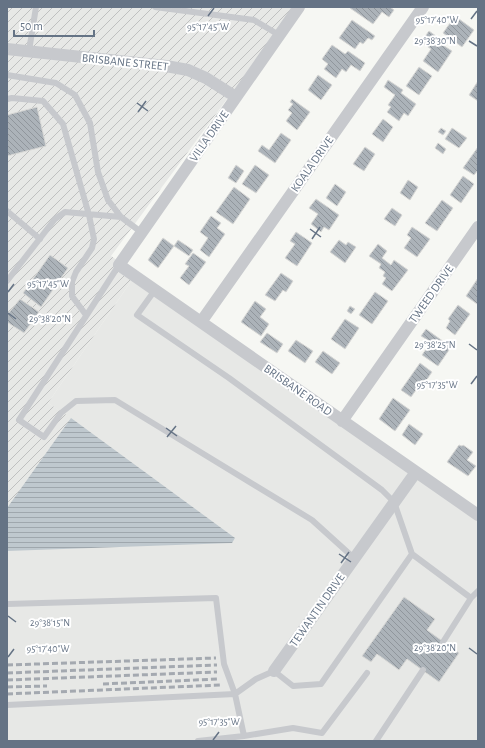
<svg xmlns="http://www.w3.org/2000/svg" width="485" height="748" viewBox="0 0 485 748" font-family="'Alegreya Sans',sans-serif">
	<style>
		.built { fill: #e7e8e6 }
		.industrial { fill: url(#industrial-furrows) }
		.water { fill: url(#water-rules) }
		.building { fill: url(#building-back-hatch); stroke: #d8d8d6 }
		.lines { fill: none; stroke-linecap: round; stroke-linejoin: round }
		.service { stroke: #c7c9cd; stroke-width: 6 }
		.minor { stroke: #c7c9cd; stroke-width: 12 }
		.rail { stroke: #a4a9b0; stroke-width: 3; stroke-dasharray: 6 3; stroke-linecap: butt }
		.ticks { fill: none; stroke: #657385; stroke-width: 1.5 }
		.labels { text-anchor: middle; stroke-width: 4; stroke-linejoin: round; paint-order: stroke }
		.street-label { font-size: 12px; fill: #657385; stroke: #fff }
		.ticks-label { font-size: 10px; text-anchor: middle; fill: #657385; stroke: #fff; stroke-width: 4; stroke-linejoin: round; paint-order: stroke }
	</style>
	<defs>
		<pattern id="industrial-furrows" width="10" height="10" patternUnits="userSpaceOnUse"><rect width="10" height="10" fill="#e7e8e6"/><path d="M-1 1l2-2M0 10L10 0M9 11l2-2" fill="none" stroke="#bfc0c0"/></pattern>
		<pattern id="water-rules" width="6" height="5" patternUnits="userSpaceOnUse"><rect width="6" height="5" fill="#bfc8ce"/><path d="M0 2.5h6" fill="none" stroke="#9fa7ad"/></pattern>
		<pattern id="building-back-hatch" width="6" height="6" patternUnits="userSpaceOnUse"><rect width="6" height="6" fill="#acb3b9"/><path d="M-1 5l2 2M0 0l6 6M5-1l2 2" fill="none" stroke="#90969c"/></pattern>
	</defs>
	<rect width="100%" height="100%" fill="#f6f7f3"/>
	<path class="built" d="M136 274 478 519V741H7V508L70 418 48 403Z"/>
	<path class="industrial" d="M7 7H295L111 256 136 274 48 403 71 418 7 508Z"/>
	<path class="water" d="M71 418 235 538 232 543 7 551V508Z"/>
	<path class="building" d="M351 7H390L394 10 389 17 382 12 373 24 350 8Z
		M455 16 474 30 462 47 443 33Z
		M352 20 375 36 372 40 368 38 363 44 360 42 355 49 339 38Z
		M429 31 440 39 438 42 452 51 438 72 423 61 431 49 421 42Z
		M332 45 345 54 348 51 365 63 360 71 351 65 346 72 342 69 336 78 324 69 328 64 322 59Z
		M419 67 432 76 419 95 406 86Z
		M318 75 332 85 321 100 308 90Z
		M388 80 403 90 401 93 416 104 408 116 404 113 399 121 387 112 391 107 388 105 395 95 384 87Z
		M478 81V101L469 95Z
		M292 99 310 112 297 130 286 121 292 113 288 110 293 104 290 102Z
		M37 107 46 146 7 156V115Z
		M383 119 393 127 383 142 372 134Z
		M441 128 446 131 443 135 438 132Z
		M452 128 467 138 459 148 445 139Z
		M281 133 291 140 275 163 258 151 262 145 269 150Z
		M438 143 446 149 443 154 435 148Z
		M365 147 375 154 364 171 353 164Z
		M478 147V170L474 175 463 168Z
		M236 165 244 171 236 183 228 178Z
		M255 165 269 175 256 193 242 184Z
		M463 176 474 184 461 203 450 195Z
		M408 180 418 187 410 200 400 193Z
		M335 184 346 192 337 206 326 198Z
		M234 187 250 199 233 224 216 212Z
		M316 199 339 215 329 230 324 227 321 232 311 224 318 214 309 208Z
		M442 200 453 208 437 231 425 223Z
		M392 208 402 215 395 226 384 219Z
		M211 216 221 223 217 228 225 234 209 257 200 250 208 238 200 232Z
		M412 227 430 239 417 257 404 248 411 238 407 235Z
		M296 232 312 243 297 266 285 258 295 244 290 241Z
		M163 238 174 246 158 268 148 260Z
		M178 240 193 250 189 256 174 246Z
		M339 240 346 245 348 242 356 247 345 263 330 252Z
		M378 244 387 251 382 258 391 265 394 260 408 270 392 291 382 284 386 278 383 276 385 272 379 268 381 264 369 256Z
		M193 253 206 262 189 285 180 278 189 266 185 264Z
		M50 255 68 268 41 307 23 293Z
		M281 273 293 281 286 292 283 290 275 301 265 295Z
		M478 278V302L477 304 466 296Z
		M375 292 388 301 372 324 359 315Z
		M20 299 39 312 24 333 7 322V315Z
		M255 301 266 309 260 317 269 324 261 336 241 322Z
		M458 305 470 314 455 335 446 328 450 321 448 319Z
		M350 306 355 309 351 314 347 311Z
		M345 319 359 328 345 349 331 339Z
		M426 329 451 347 438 366 422 355 431 342 421 336Z
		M267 333 283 344 277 353 260 342Z
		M296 340 313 351 305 363 288 351Z
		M323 351 340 363 332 374 315 362Z
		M420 363 432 372 419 391 416 390 411 397 401 390Z
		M393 398 410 410 395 431 379 419Z
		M409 424 423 434 415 445 402 435Z
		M459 445 462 446 463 445 473 452 467 460 476 466 468 476 447 462Z
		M404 597 435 619 427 630 459 653 439 682 407 659 399 670 377 654 371 662 362 656Z"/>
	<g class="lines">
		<path class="service" d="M155 7 254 20 279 35
			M29 51 36 7
			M7 75 56 83 75 95 90 123 98 172 108 200 121 217 141 232
			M7 99 12 98 43 101 63 124 89 215 94 239 92 248 76 272 72 282V296L86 315
			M7 211 40 239
			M119 265 19 420 44 437 61 413 76 401 115 400 312 520 354 558
			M7 281 55 219 65 212 121 217
			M412 554 471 598 478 591
			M7 604 216 598 224 664 235 694 256 679 274 671 293 686 321 684 412 554 394 502 382 490 229 378 137 315 155 290
			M443 642 471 598
			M7 705 235 694 244 736 293 728 322 733 367 673
			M198 741 244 736
			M376 741 423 670"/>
		<path class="minor" d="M299 7 119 265 478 515
			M7 49 166 66 188 70 206 78 236 97
			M201 322 423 7
			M342 421 478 227
			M274 671 416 472"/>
		<path class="rail" d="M7 665 216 658
			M7 673 217 665
			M7 680 217 672
			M103 684 219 679
			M7 687 47 686
			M7 694 221 685"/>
	</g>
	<path class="ticks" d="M208 16 214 8M471 19 477 11M469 41 477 46M137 103 148 111M138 112 146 101M310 229 321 237M312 239 320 227M8 292 14 284M8 313 16 319M469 344 477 350M471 384 477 376M166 428 177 436M167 437 176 426M339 554 351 562M341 563 349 552M8 616 16 622M469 648 477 654M8 657 14 649M213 740 219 732"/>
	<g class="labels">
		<g class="street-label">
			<text transform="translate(125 62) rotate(6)" y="4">BRISBANE STREET</text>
			<text transform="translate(209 136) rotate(-55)" y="4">VILLA DRIVE</text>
			<text transform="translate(312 164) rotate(-55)" y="4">KOALA DRIVE</text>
			<text transform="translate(431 294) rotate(-55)" y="4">TWEED DRIVE</text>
			<text transform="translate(298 390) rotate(35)" y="4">BRISBANE ROAD</text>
			<text transform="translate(317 610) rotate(-55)" y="4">TEWANTIN DRIVE</text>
		</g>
	</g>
	<g class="ticks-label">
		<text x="437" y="23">95°17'40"W</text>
		<text x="208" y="30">95°17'45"W</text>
		<text x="435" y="44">29°38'30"N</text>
		<text x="48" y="287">95°17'45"W</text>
		<text x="50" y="322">29°38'20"N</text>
		<text x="435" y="348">29°38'25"N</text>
		<text x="437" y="388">95°17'35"W</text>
		<text x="50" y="626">29°38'15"N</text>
		<text x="435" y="651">29°38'20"N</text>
		<text x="48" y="652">95°17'40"W</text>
		<text x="219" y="725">95°17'35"W</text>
	</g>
	<rect width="485" height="748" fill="none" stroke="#657385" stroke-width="16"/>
	<path d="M14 30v6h80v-6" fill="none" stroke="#657385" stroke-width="2"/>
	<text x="20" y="30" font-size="12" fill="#657385" stroke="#ffffff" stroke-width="3" paint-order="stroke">50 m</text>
</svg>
